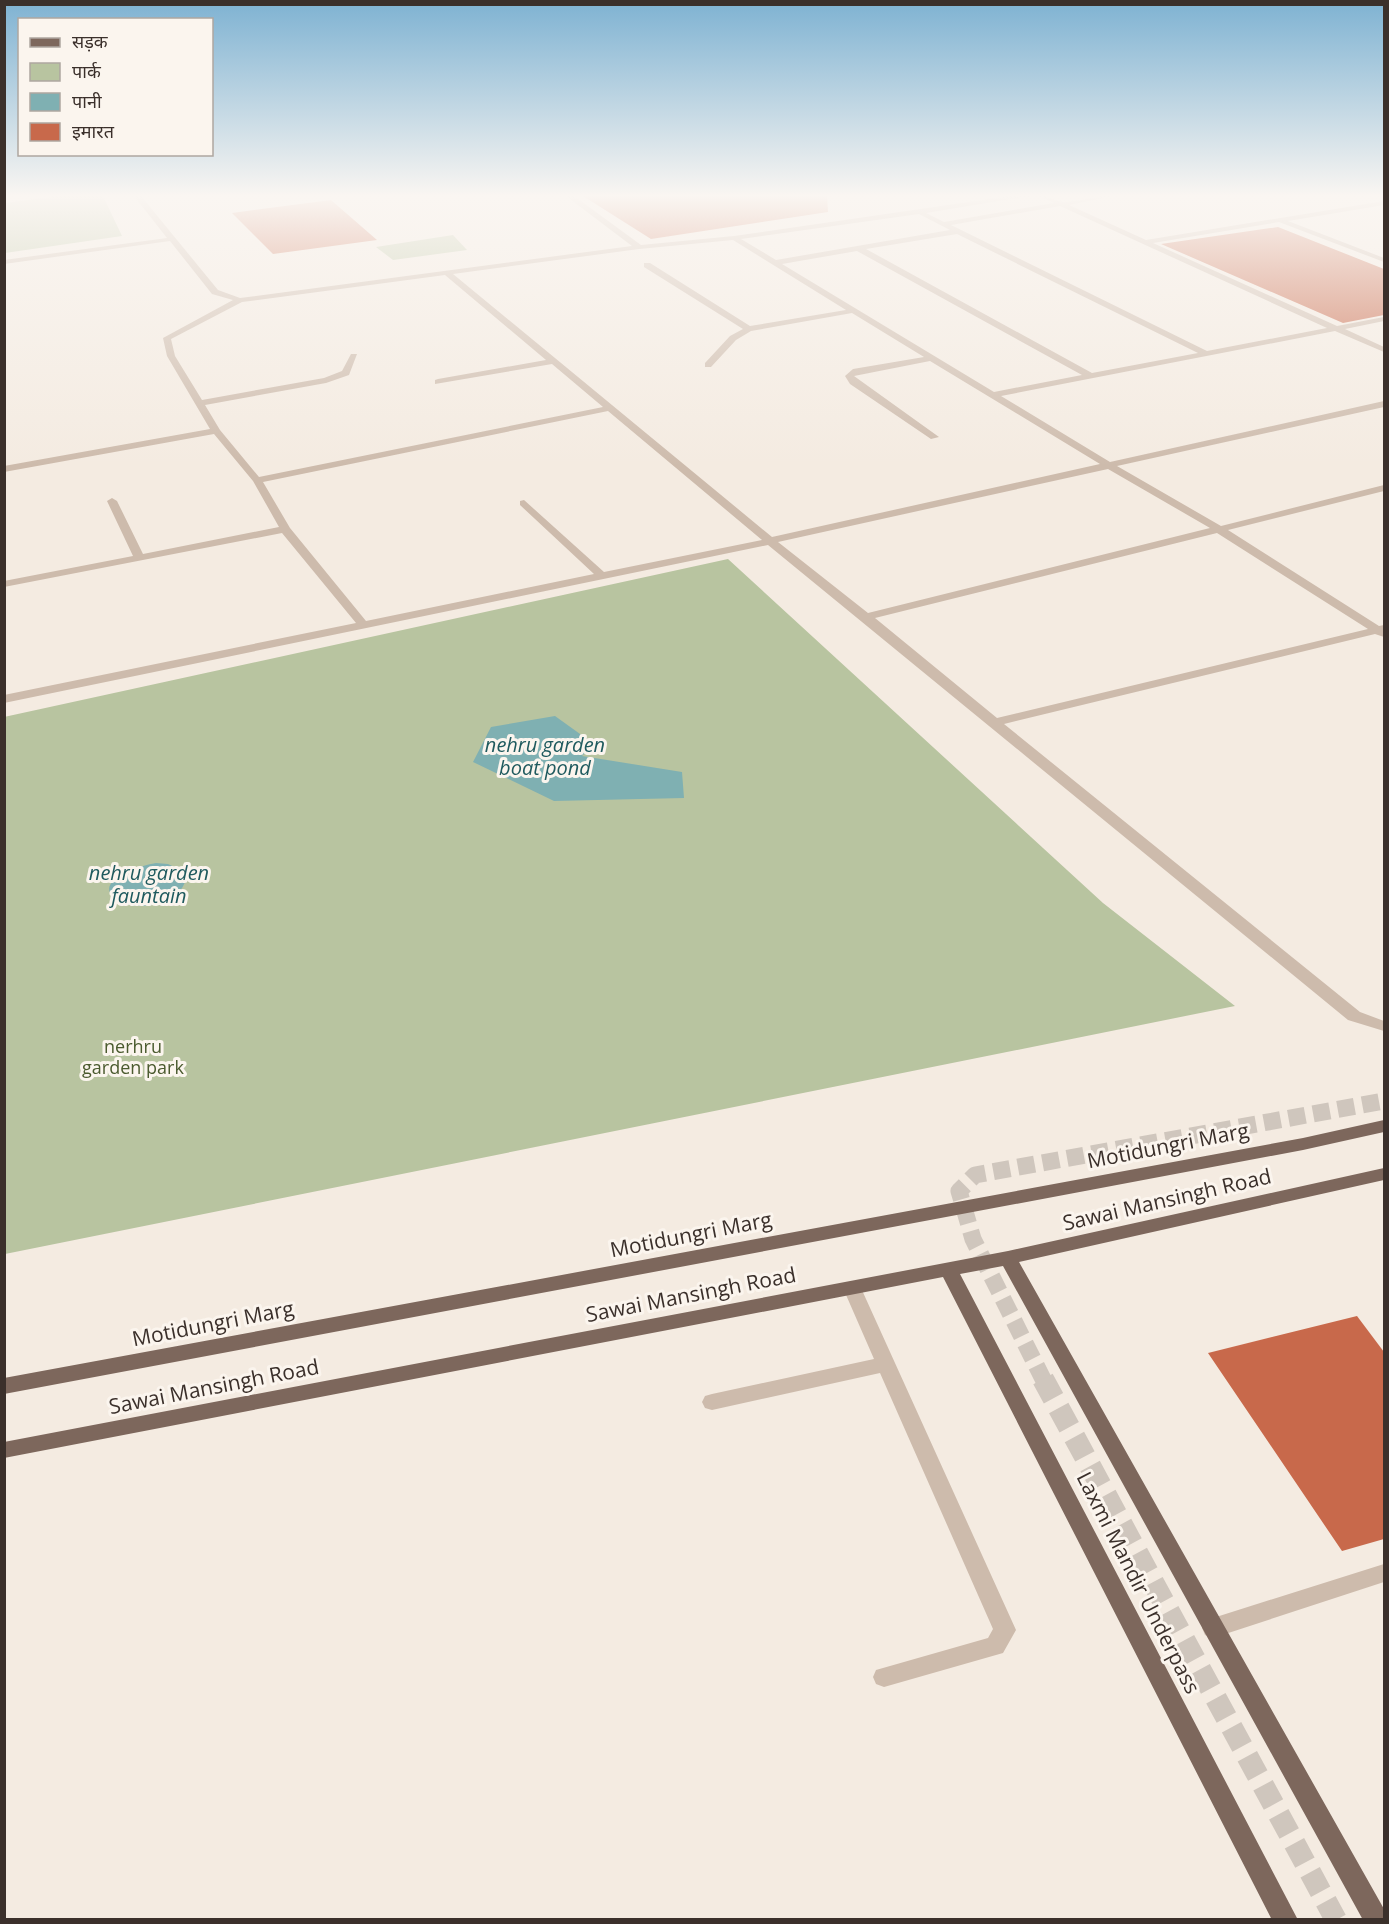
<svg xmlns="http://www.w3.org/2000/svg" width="1389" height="1924" viewBox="0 0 1389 1924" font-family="'Open Sans','Noto Sans Devanagari',sans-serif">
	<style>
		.green { fill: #b8c4a0 }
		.water { fill: #7fb0b2 }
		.building { fill: #c8694b }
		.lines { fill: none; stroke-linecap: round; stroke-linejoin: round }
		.primary-tunnel-far1 { stroke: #cfc6bd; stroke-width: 17; stroke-dasharray: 17 8; stroke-linecap: butt }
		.primary-tunnel { stroke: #cfc6bd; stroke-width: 22; stroke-dasharray: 22 11; stroke-linecap: butt }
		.minor { fill: #cdbbac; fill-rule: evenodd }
		.primary { fill: #7d675c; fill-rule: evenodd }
		.labels { text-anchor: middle; stroke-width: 6; stroke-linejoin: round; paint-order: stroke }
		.park-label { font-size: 18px; fill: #4a5a2e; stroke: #fbf5ee }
		.water-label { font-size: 20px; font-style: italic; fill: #1f5a5e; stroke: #fbf5ee }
		.near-street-label { font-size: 21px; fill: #3b302b; stroke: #fbf5ee }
	</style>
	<rect width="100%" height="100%" fill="#f4ebe1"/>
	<path class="green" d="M59 196H103L122 236 5 253V203Z
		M453 235 467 250 393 260 376 247Z
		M728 559 1103 903 1235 1006 5 1254 4 717Z"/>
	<path class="water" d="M555 716 594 744 582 756 682 772 684 798 554 801 473 762 491 727Z
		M156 863 168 864 183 871 186 878C182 903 140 913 119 901 87 882 142 865 156 863Z"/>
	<path class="building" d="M583 196H827L828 212 651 239Z
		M331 200 377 240 273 254 232 213Z
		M1278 227 1384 269V315L1343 323 1161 244Z
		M1357 1316 1384 1352V1539L1342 1551 1208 1353Z"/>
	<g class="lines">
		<path class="primary-tunnel-far1" d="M1044 1381 973 1239 959 1191 975 1175 1384 1101"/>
		<path class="primary-tunnel" d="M1043 1379 1336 1920"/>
		<path class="minor" d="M134 196H141L218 290 240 298 632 246 566 196H574L641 245 734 236 1010 196H1029L926 213 944 222 1054 203 1040 196C1049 196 1055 201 1063 202 1079 202 1096 196 1112 196L1069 205 1146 240 1384 201V205L1288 221 1384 258V262L1279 222 1153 243 1337 326 1384 317V321L1345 329 1384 347V352L1335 331 1001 396 1110 462 1384 401V407L1117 466 1221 526 1384 485V491L1228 530 1379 626 1384 625V637L1375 634 1004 724 1360 1012 1384 1021V1031L1348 1020 768 545 4 703V695L356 623 282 533 4 587V581L133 556 107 501 112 498 117 501 143 554 279 527 253 481 214 434 4 472V466L210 429 167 356 163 338 233 300 212 294 170 241 4 264V260L167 238ZM1060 206 1327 328 1207 351 951 225ZM919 214 950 230 776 260 741 239ZM957 234 1198 353 1092 373 866 249ZM733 240 846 310 750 326 650 263H644V267L743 329 730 336 705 363V367H711L736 340 751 331 852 313 924 357 853 369 845 376 850 384 931 439 939 437 854 376 930 361 1100 464 772 537 453 274 639 249ZM857 251 1082 375 994 392 782 264ZM445 275 546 360 438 379 435 380V384L552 364 603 407 259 477 220 430 205 405 326 383 349 375 357 354H351L342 371 324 378 202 400 175 356 171 339 242 302ZM608 411 762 540 604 572 524 500 520 501V505L594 574 366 621 290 528 263 482ZM1108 469 1210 528 868 613 778 542ZM1217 533 1368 629 997 718 875 618Z
			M852 1281 859 1283 861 1288 1016 1630 1003 1653 884 1687 876 1684 873 1677 876 1670 988 1638 993 1629 880 1373 712 1410 705 1408 702 1402 705 1396 712 1394 874 1359 843 1288 845 1283Z
			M1384 1564V1582L1213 1638 1205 1635 1202 1628 1205 1621 1213 1618Z"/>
		<path class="primary" d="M1384 1120V1132L1303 1150 4 1394V1378L1303 1138Z
			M1384 1168V1180L1019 1262 1384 1909V1920H1363L1003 1266 960 1274 1298 1920H1272L943 1277 4 1458V1442L1008 1251Z"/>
	</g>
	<linearGradient id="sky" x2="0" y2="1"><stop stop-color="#7eb2d2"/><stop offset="0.42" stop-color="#faf6f2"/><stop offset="1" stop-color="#faf6f2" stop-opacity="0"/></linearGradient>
	<rect width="1389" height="466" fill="url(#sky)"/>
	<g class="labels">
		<g class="park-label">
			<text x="133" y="1053">nerhru<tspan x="133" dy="21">garden park</tspan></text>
		</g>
		<g class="water-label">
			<text x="545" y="752">nehru garden<tspan x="545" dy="23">boat pond</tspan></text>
			<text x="149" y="880">nehru garden<tspan x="149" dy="23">fauntain</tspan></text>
		</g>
		<g class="near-street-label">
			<text transform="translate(1168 1146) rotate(-11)" y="7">Motidungri Marg</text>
			<text transform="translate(1167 1200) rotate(-13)" y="7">Sawai Mansingh Road</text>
			<text transform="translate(691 1235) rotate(-11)" y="7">Motidungri Marg</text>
			<text transform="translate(691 1295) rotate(-11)" y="7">Sawai Mansingh Road</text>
			<text transform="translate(213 1324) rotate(-11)" y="7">Motidungri Marg</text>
			<text transform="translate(214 1387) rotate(-11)" y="7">Sawai Mansingh Road</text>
			<text transform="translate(1138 1583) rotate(63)" y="7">Laxmi Mandir Underpass</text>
		</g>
	</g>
	<rect width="1389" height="1924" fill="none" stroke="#3b302b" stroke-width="12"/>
	<rect x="18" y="18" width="195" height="138" fill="#fbf5ee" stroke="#aea6a0" stroke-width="1.5"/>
	<rect x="30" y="38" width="30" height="9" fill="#7d675c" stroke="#aea6a0" stroke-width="1.5"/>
	<text x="72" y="48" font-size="18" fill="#3b302b">सड़क</text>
	<rect x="30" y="63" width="30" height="18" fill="#b8c4a0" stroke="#aea6a0" stroke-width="1.5"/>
	<text x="72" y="78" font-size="18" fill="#3b302b">पार्क</text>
	<rect x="30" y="93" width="30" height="18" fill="#7fb0b2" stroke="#aea6a0" stroke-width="1.5"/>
	<text x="72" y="108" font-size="18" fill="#3b302b">पानी</text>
	<rect x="30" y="123" width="30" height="18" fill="#c8694b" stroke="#aea6a0" stroke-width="1.5"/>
	<text x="72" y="138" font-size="18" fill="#3b302b">इमारत</text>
</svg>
